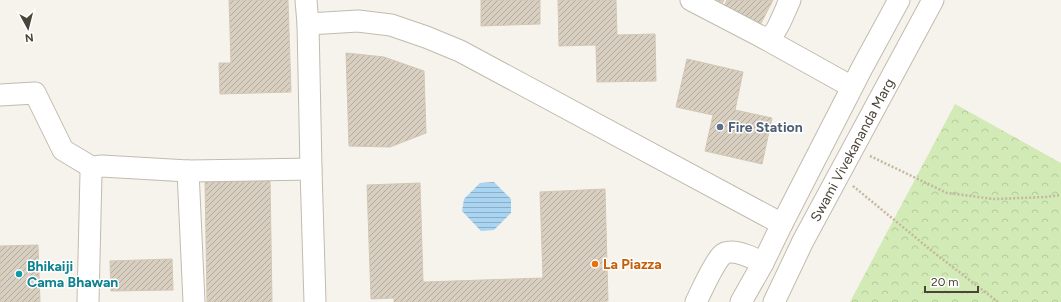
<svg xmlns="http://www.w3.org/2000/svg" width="1061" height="302" viewBox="0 0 1061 302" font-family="Figtree,sans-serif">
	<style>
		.forest { fill: url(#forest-crowns) }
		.water { fill: url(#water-rules) }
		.building { fill: url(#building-hatch); stroke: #d3c7b4 }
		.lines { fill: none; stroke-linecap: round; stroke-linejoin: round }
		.minor-casing { stroke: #c2bbae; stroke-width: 23 }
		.path { stroke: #c4b79f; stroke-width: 2.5; stroke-dasharray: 2 2; stroke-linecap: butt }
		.minor { stroke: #fff; stroke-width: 21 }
		.service-dot { fill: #5c6f8a; stroke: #fff; stroke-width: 1.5 }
		.food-dot { fill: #e8710a; stroke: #fff; stroke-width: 1.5 }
		.culture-dot { fill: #0f9aa8; stroke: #fff; stroke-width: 1.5 }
		.labels { text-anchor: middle; stroke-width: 3; stroke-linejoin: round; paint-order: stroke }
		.service-label { font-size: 14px; font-weight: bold; fill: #4e5e75; stroke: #fff; text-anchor: start }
		.street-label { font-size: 14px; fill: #4b4439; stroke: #fff }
		.food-label { font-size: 14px; font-weight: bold; fill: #c56008; stroke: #fff; text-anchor: start }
		.culture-label { font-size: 14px; font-weight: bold; fill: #0d838f; stroke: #fff; text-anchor: start }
	</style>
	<defs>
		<pattern id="forest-crowns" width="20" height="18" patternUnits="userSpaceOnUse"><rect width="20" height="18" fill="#d2eab5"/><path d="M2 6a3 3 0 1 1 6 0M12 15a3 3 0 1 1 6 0" fill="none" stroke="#b6ca9c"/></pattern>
		<pattern id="water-rules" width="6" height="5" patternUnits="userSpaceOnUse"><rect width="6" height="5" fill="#a9d4f2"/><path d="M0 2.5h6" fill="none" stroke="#8caec5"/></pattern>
		<pattern id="building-hatch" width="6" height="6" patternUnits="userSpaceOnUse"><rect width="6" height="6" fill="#d8cfc1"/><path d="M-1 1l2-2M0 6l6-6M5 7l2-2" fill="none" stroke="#b1aa9e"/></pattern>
	</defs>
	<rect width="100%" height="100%" fill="#f6f3ec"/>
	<path class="forest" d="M955 104 1061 163V302H850Z"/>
	<path class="water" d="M494 182 511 199V213L494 230 481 231 462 211 464 199 480 183Z"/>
	<path class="building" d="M229 0H288L291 92 220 94 219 63H231Z
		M481 0H540V24L481 26Z
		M558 0H616L617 35 655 34 656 81 597 82 596 45 559 46Z
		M715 0H724L722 4Z
		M727 0H773L758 29 721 11Z
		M346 53 384 57 424 71 426 133 390 147 349 146Z
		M687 59 743 72 735 110 772 118 762 164 705 151 713 115 676 107Z
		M270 178 272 302H207L205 179Z
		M420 183 423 282 543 278 540 192 605 189 608 301 583 302H394V298L371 299 367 185Z
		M38 245 40 302H0V246Z
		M172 259 173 290 111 291 110 261Z"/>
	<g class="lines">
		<defs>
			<g id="minor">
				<path d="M306 0 308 24 311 169 315 302"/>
				<path d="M691 0 764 38 852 87"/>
				<path d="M308 24 358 21 391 25 426 37 460 51 782 224"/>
				<path d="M764 38C766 37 768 38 770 36 777 33 786 8 790 0"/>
				<path d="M0 95 35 93 63 150 93 168"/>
				<path d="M188 171 194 302"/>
				<path d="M88 302 91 173C92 168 96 166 102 166L188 171 311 169"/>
				<path d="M696 302C702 290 713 264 722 255 724 253 728 252 731 252 742 252 753 258 763 263"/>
				<path d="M741 302 763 263 782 224 862 68 899 0"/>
				<path id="s1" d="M774 302 803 241 933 0"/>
			</g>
		</defs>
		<use href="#minor" class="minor-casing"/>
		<path class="path" d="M870 156 947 193 994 199 1046 197 1061 195
			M853 186 932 251 998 302"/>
		<use href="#minor" class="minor"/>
	</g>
	<circle class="service-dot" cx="720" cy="127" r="4"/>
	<circle class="food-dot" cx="595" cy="264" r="4"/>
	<circle class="culture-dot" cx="19" cy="274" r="4"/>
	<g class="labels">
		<g class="service-label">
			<text x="728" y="132">Fire Station</text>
		</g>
		<g class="street-label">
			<text dy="5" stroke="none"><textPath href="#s1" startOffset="171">Swami Vivekananda Marg</textPath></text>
		</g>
		<g class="food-label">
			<text x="603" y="269">La Piazza</text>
		</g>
		<g class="culture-label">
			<text x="27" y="271">Bhikaiji<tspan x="27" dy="16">Cama Bhawan</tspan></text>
		</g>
	</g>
	<g transform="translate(28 28) rotate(173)" stroke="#ffffff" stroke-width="3" paint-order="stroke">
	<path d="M0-3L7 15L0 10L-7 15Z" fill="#4b4439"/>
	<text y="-6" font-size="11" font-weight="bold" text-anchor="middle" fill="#4b4439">N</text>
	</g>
	<path d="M925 286v6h53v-6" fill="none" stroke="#4b4439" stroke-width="2"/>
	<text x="931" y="286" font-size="12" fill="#4b4439" stroke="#ffffff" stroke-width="3" paint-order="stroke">20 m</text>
</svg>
